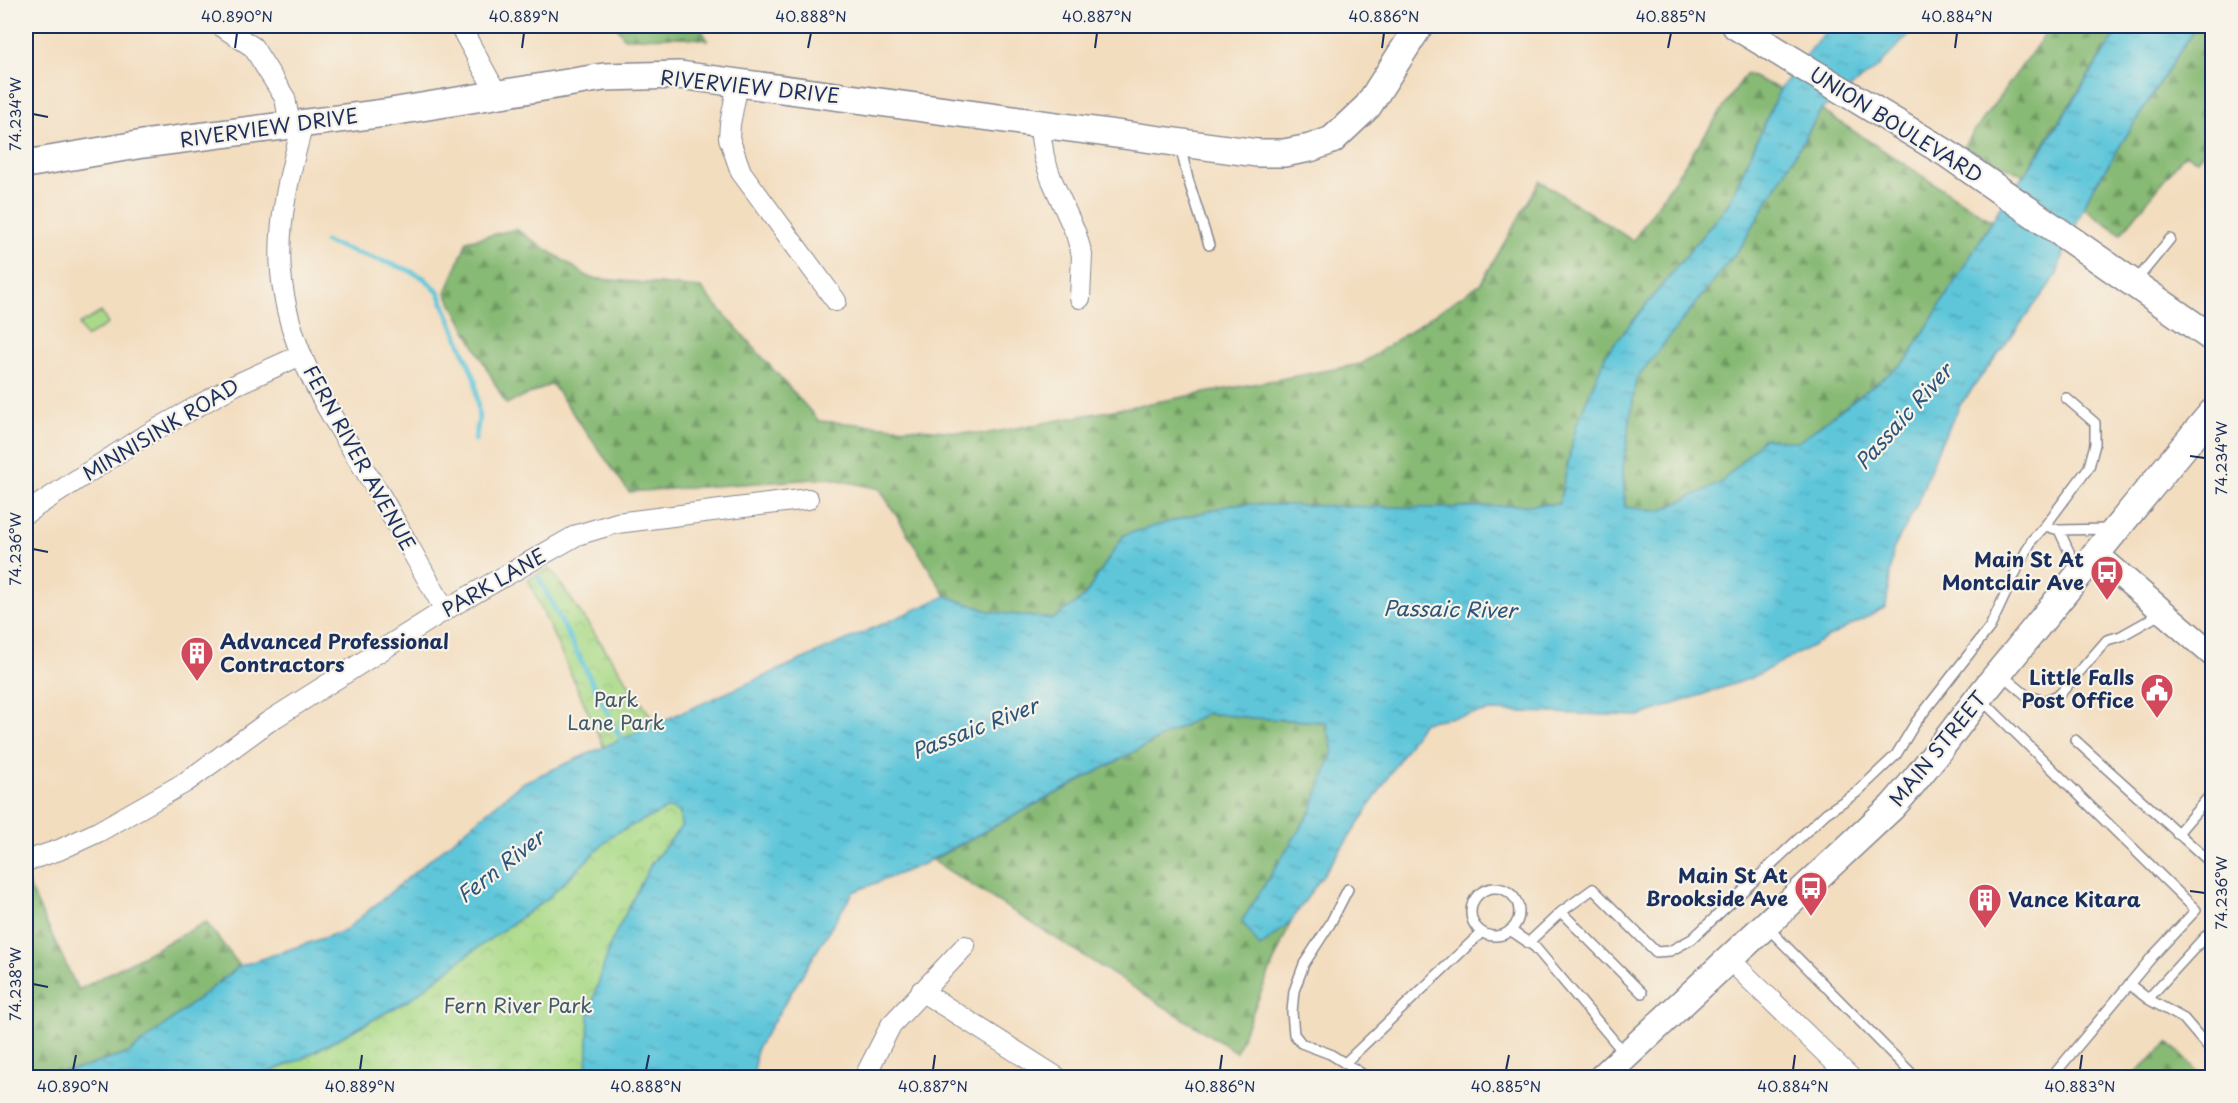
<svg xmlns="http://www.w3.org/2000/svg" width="2238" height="1103" viewBox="0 0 2238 1103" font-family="'Playpen Sans',sans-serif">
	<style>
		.green { fill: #aada88; stroke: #628473; stroke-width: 1.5 }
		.forest { fill: url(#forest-firs); stroke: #517469; stroke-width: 1.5 }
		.park { fill: url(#park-crowns); stroke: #628473; stroke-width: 1.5 }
		.water { fill: url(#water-ripples); stroke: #3c7a9c; stroke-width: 1.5 }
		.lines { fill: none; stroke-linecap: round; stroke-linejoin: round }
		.stream { stroke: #5ec6da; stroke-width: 5 }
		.service-casing { stroke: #87868e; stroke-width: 12 }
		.minor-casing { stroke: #87868e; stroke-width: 22 }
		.tertiary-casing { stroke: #87868e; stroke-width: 27 }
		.secondary-casing { stroke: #87868e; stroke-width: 30 }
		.service { stroke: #fff; stroke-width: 9 }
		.minor { stroke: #fff; stroke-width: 20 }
		.tertiary { stroke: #fff; stroke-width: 24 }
		.secondary { stroke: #fff; stroke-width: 27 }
		.ticks { fill: none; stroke: #1b2f5e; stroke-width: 2 }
		.labels { text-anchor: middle; stroke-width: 4.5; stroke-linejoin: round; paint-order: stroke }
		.street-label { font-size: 20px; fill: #1b2f5e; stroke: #f7f3e8 }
		.poi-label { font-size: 20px; font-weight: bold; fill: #1b2f5e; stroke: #f7f3e8; text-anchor: end }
		.park-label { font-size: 20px; fill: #3f5a68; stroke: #f7f3e8 }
		.water-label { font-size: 21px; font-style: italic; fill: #2c557d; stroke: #f7f3e8 }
		.neatline { fill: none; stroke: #1b2f5e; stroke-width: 2 }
		.ticks-label { font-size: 15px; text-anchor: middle; fill: #1b2f5e }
	</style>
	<defs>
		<pattern id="forest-firs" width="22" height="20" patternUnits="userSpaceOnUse" patternTransform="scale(1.5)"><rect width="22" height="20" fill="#87ba74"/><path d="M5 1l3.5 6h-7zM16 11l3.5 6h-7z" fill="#6e9862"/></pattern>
		<pattern id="park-crowns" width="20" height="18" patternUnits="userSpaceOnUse" patternTransform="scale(1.5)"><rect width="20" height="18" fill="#aada88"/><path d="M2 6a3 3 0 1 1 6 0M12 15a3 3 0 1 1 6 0" fill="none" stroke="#92bb78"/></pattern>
		<pattern id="water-ripples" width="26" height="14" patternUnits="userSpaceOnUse" patternTransform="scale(1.5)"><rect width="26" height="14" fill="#5ec6da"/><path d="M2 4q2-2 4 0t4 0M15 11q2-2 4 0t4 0" fill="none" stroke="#4da1b4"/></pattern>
	</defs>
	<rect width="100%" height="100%" fill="#f7f3e8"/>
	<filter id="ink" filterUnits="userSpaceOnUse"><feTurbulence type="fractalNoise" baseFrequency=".0167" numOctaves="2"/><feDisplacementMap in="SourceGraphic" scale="12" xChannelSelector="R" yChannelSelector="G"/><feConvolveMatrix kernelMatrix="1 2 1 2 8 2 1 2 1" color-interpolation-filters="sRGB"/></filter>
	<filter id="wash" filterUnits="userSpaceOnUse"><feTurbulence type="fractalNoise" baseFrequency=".008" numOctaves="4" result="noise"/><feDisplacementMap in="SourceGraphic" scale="24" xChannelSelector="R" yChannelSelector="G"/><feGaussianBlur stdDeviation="1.35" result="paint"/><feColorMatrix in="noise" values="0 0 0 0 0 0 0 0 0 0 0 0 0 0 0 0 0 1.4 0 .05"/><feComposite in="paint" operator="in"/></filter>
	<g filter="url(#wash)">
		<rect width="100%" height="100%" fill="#f3ddbf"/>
		<path class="green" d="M101 312 108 324 86 337 79 325Z"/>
		<path class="forest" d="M617 26H699L708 40 683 37 624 38Z
			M2051 26H2121L2024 175 1963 147Z
			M2196 26H2212V141L2197 160 2185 154 2121 234 2084 208 2090 193Z
			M1746 74 1780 89 1729 203 1606 354 1576 426 1559 504 1439 508 1124 535 1084 597 1053 619 991 612 946 596 880 489 829 478 629 492 552 384 506 404 446 293 467 241 516 229 590 278 701 288 819 421 984 434 1361 364 1481 283 1540 181 1633 241Z
			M1821 110 1992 221 1907 360 1798 443 1764 439 1721 483 1660 511 1625 508 1623 469 1636 378 1742 245Z
			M1207 713 1253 718 1326 722 1333 752 1311 811 1242 921 1260 947 1291 921 1236 1052 932 860Z
			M26 880 78 990 206 922 240 966 129 1053 82 1068 26 1077Z
			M2169 1042 2203 1077H2131Z"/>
		<path class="park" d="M550 568 656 724 604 747 528 579Z
			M669 807 680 812 681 827 651 864 589 1013 587 1077 257 1078 301 1059 409 1000 469 954 547 899 614 834Z"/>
		<path class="water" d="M1835 26H1917L1878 67 1821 110 1742 245 1636 379 1623 469 1625 507 1660 511 1721 483 1764 438 1798 442 1907 360 1998 211 2037 157 2121 26H2196L2090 193 2063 253 2057 275 1960 405 1939 447 1915 509 1893 550 1886 607 1751 678 1639 716 1491 711 1423 722 1357 826 1291 921 1260 947 1242 921 1311 811 1333 751 1326 722 1253 718 1207 713 921 865 853 892 756 1050 754 1077H587L589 1013 611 942 651 864 681 827 680 812 669 808 614 834 547 899 469 954 409 1000 301 1059 257 1077 32 1078 82 1068 129 1053 240 966 344 931 522 783 946 596 991 612 1053 619 1084 597 1124 535 1232 504 1439 508 1559 504 1576 426 1606 354 1729 203 1780 89 1825 32Z"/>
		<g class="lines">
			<path class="stream" d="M325 242 406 269 424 278 439 293 475 379 479 419 475 440
				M539 578 624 745"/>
		</g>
	</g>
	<g filter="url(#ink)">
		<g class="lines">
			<defs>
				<path id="service" d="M1180 145 1188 179 1209 245
					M2135 282 2170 239
					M2045 526 2089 467 2095 444V423L2066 398
					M2059 530 2078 571
					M2001 674 2026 695 2044 701 2060 694 2107 640 2121 636 2162 613
					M1981 699 2196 910 2152 957 2051 1078
					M2075 740 2211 863 2212 862
					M2177 834 2212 793
					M1471 912a24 24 0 1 1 48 0a24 24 0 1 1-48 0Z
					M1348 889 1330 924 1304 964 1294 991 1292 1012 1294 1034 1301 1043 1330 1054 1369 1078
					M1561 912 1593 889 1656 952 1670 951 1692 939 1826 813 1856 793 1896 755 1916 722 1990 627 2020 563 2032 540 2045 526 2059 530 2110 529
					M1768 928 1916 1078
					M1510 930 1535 947 1625 1054
					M1528 943 1561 912 1642 993
					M2129 984 2148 999 2184 1019 2212 1052
					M2148 999 2212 929
					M1346 1062 1482 932"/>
				<path id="minor" d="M221 26 253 47 285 98 290 125
					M460 26 497 94
					M738 83 730 124 729 138 741 172 836 301
					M1039 123 1044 157 1051 178 1076 234 1082 255 1080 298
					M303 124C290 171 277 222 281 272 288 358 337 423 380 495 402 533 423 572 445 610
					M26 513 141 438 235 385 301 355
					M26 861 59 850 98 832 186 782 268 722 445 610 577 535 617 523 808 499
					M1729 959 1851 1078
					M921 991 1058 1078
					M864 1078 891 1025 965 946"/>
				<path id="tertiary" d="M2095 553 2212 654"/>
				<path id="secondary" d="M1736 26 1946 153 2212 338
					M26 164 143 144 385 113 604 77 679 75 1257 153H1284L1310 148 1332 140 1368 106 1419 26
					M1602 1078 1892 807C1927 768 1956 726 1989 685 2063 594 2137 503 2212 413"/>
			</defs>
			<use href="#service" class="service-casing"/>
			<use href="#minor" class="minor-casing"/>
			<use href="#tertiary" class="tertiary-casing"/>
			<use href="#secondary" class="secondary-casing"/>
			<use href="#service" class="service"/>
			<use href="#minor" class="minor"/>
			<use href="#tertiary" class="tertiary"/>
			<use href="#secondary" class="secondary"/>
		</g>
	</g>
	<path class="ticks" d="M235 48 237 33M522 48 524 33M808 48 811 33M1095 48 1097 33M1382 48 1384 33M1668 48 1671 33M1955 48 1957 33M33 114 48 117M2190 456 2205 458M33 549 48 552M2190 891 2205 893M33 984 48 987M73 1070 76 1055M360 1070 362 1055M646 1070 649 1055M933 1070 935 1055M1220 1070 1222 1055M1506 1070 1509 1055M1793 1070 1795 1055M2080 1070 2082 1055"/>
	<defs>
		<symbol id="bus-pin" viewBox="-11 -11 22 30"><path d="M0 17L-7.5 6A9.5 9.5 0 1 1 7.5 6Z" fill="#d1495b" stroke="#f7f3e8"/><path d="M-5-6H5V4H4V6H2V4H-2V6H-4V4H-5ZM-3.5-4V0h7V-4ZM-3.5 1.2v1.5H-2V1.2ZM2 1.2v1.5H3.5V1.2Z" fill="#fff"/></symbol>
		<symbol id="building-pin" viewBox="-11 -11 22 30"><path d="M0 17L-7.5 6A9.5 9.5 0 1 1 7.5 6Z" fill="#d1495b" stroke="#f7f3e8"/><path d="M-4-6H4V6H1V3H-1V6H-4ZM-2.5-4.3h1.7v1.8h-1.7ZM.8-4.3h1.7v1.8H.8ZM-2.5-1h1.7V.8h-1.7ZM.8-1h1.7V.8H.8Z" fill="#fff"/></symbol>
		<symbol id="civic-pin" viewBox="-11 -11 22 30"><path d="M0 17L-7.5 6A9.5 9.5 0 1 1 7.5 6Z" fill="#d1495b" stroke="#f7f3e8"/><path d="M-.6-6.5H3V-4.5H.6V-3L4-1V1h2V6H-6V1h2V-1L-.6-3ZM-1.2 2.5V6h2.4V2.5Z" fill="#fff"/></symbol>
	</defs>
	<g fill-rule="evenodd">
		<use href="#bus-pin" x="2088" y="553" width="38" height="52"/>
		<use href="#building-pin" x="178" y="634" width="38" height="52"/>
		<use href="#civic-pin" x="2138" y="671" width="38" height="52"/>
		<use href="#bus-pin" x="1792" y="869" width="38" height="52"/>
		<use href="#building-pin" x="1966" y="881" width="38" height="52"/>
	</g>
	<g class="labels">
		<g class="street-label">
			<text transform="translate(750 87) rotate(6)" y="7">RIVERVIEW DRIVE</text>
			<text transform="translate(1896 125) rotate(32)" y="7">UNION BOULEVARD</text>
			<text transform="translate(269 128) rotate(-8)" y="7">RIVERVIEW DRIVE</text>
			<text transform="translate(161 430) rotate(-31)" y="7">MINNISINK ROAD</text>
			<text transform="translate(359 458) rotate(61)" y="7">FERN RIVER AVENUE</text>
			<text transform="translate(494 583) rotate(-30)" y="7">PARK LANE</text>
			<text transform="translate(1938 749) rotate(-51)" y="7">MAIN STREET</text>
		</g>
		<g class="poi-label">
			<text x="2084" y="567">Main St At<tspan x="2084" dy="23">Montclair Ave</tspan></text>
			<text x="220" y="649" text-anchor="start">Advanced Professional<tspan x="220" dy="23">Contractors</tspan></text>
			<text x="2134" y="685">Little Falls<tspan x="2134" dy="23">Post Office</tspan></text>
			<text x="1788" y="883">Main St At<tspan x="1788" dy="23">Brookside Ave</tspan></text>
			<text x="2008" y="907" text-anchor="start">Vance Kitara</text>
		</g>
		<g class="park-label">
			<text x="616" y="707">Park<tspan x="616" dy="23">Lane Park</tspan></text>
			<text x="518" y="1013">Fern River Park</text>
		</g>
		<g class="water-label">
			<text transform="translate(1904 417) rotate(-48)" y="7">Passaic River</text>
			<text transform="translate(1450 610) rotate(1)" y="7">Passaic River</text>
			<text transform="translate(975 729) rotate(-21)" y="7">Passaic River</text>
			<text transform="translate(501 867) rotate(-38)" y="7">Fern River</text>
		</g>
	</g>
	<rect width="2238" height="1103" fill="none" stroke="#f7f3e8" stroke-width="66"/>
	<rect x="33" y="33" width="2172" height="1037" class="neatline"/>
	<g class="ticks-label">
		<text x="237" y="22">40.890°N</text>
		<text x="524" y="22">40.889°N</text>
		<text x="811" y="22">40.888°N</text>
		<text x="1097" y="22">40.887°N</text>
		<text x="1384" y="22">40.886°N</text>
		<text x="1671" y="22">40.885°N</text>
		<text x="1957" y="22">40.884°N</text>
		<text transform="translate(16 114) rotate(-90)" y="5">74.234°W</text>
		<text transform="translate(2222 458) rotate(-90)" y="5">74.234°W</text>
		<text transform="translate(16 549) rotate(-90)" y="5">74.236°W</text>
		<text transform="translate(2222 893) rotate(-90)" y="5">74.236°W</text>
		<text transform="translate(16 984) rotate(-90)" y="5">74.238°W</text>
		<text x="73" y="1092">40.890°N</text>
		<text x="360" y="1092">40.889°N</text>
		<text x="646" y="1092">40.888°N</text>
		<text x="933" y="1092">40.887°N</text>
		<text x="1220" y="1092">40.886°N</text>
		<text x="1506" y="1092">40.885°N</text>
		<text x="1793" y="1092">40.884°N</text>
		<text x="2080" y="1092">40.883°N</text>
	</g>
</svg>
